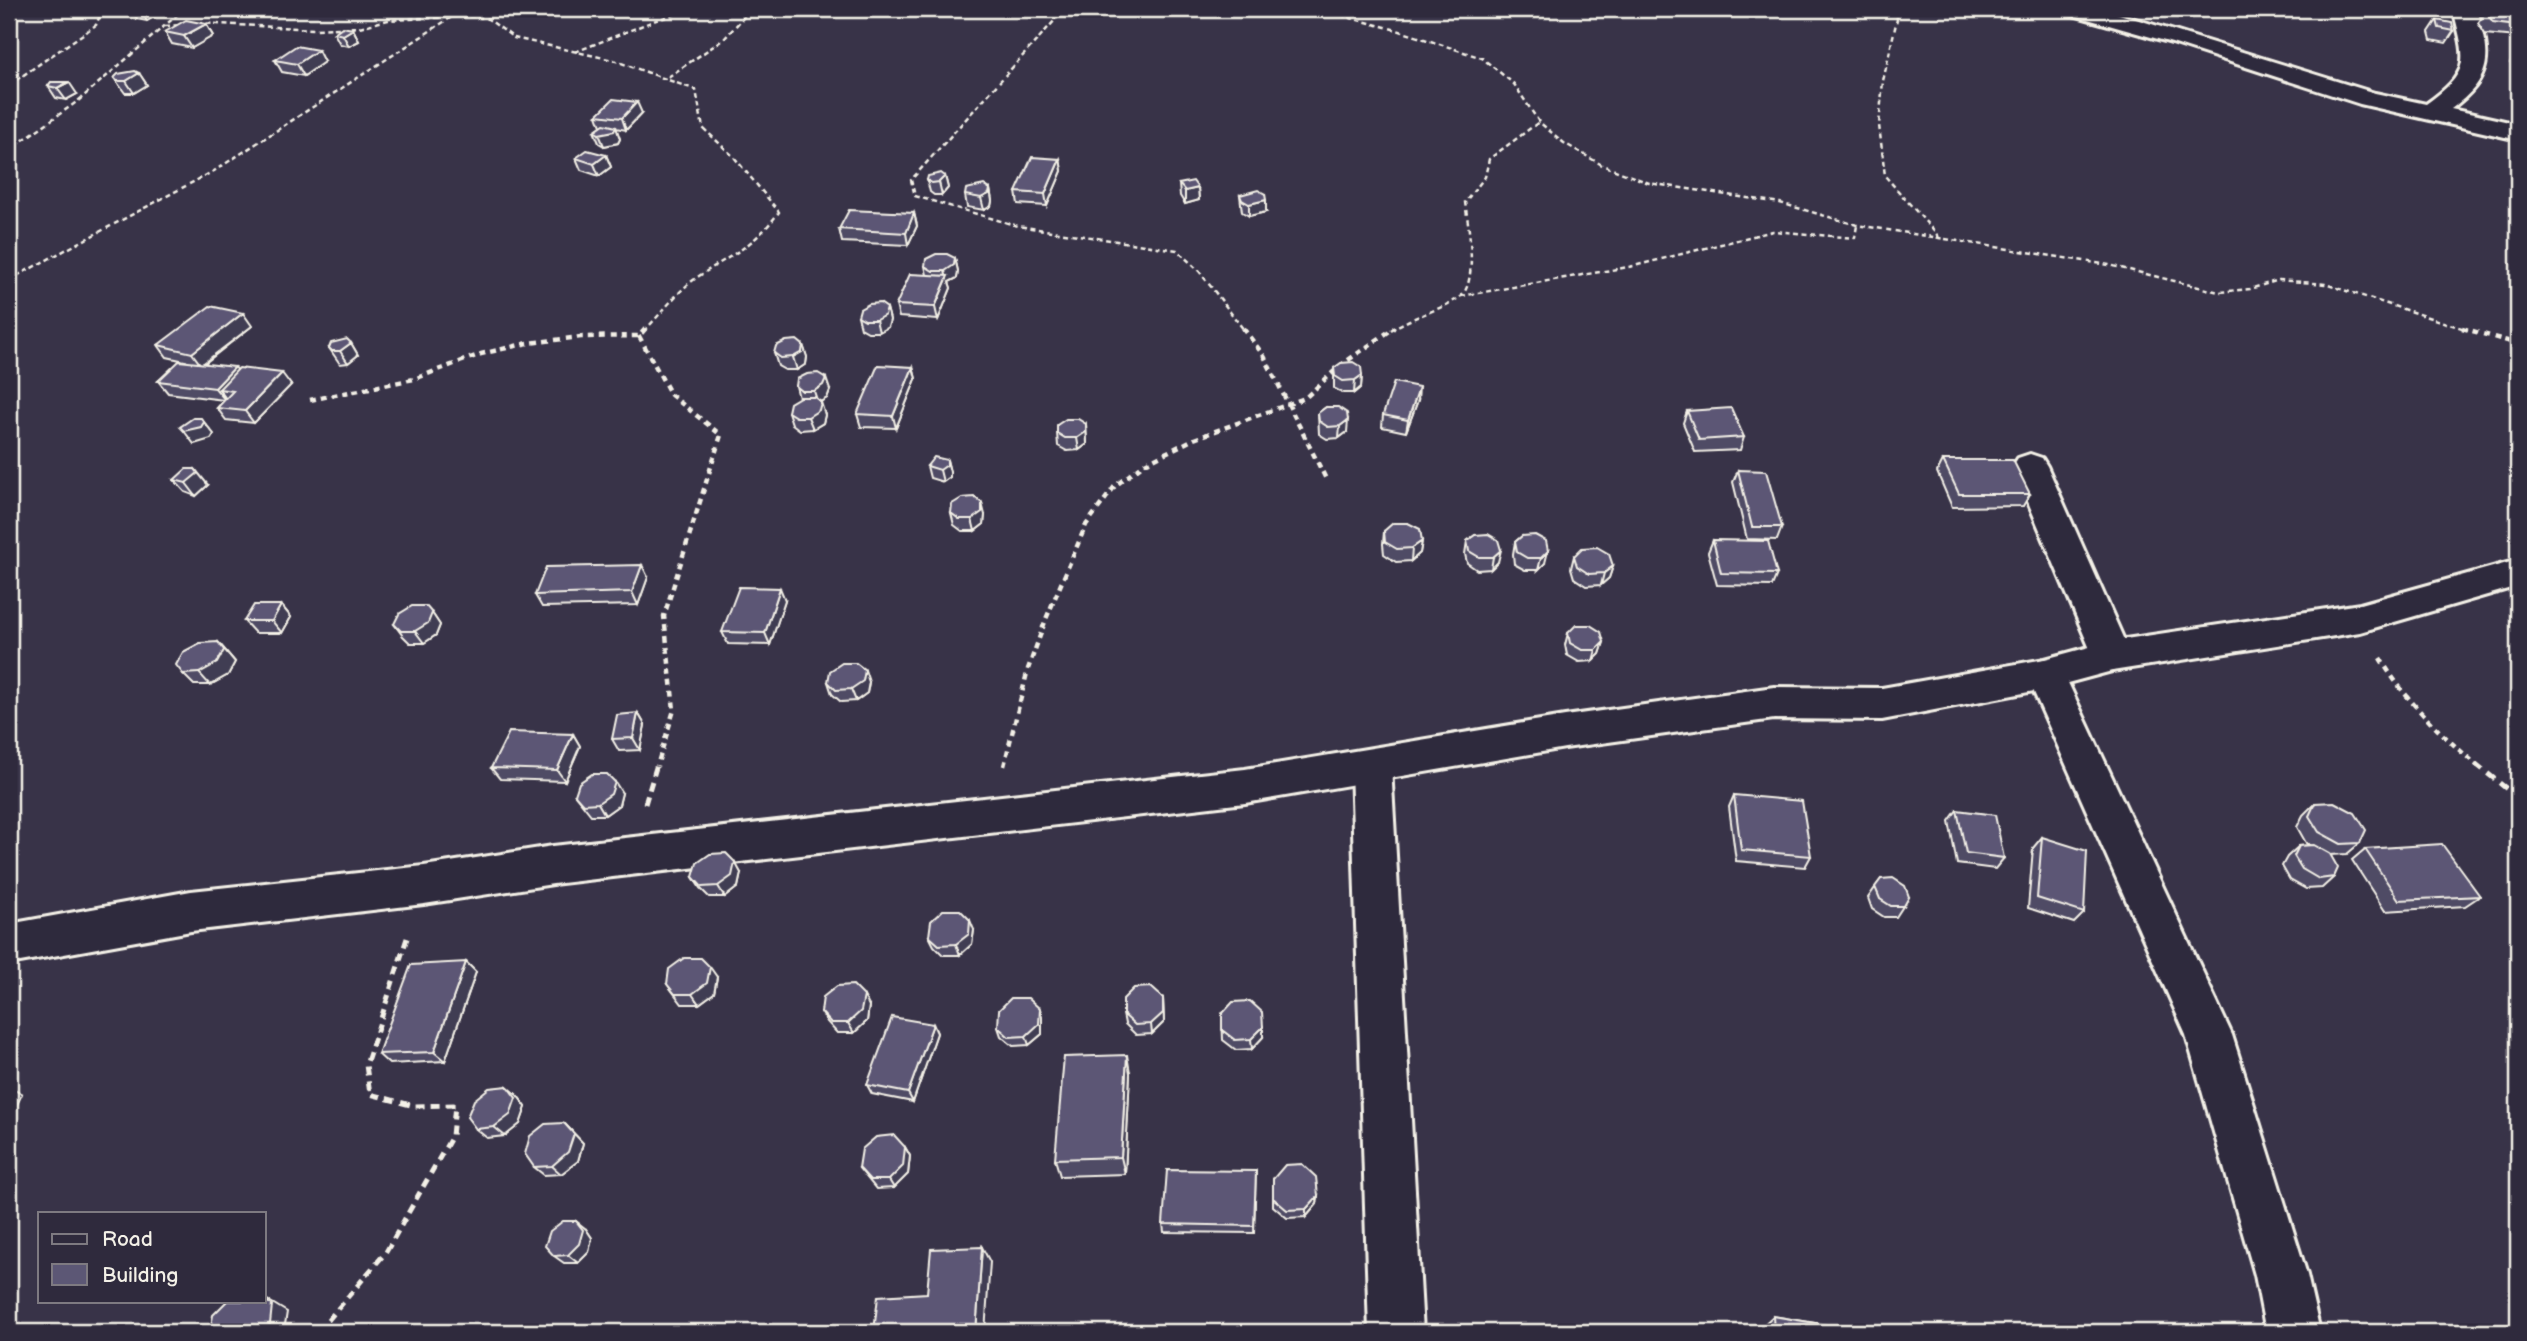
<svg xmlns="http://www.w3.org/2000/svg" width="2527" height="1341" viewBox="0 0 2527 1341" font-family="'Balsamiq Sans',sans-serif">
	<style>
		.lines { fill: none; stroke-linecap: round; stroke-linejoin: round }
		.street-casing { stroke: #f4f1e8; stroke-width: 6 }
		.secondary-casing { stroke: #f4f1e8; stroke-width: 6 }
		.path-far2 { stroke: #f4f1e8; stroke-width: 2.5; stroke-dasharray: 5 3.5; stroke-linecap: butt }
		.path-far1 { stroke: #f4f1e8; stroke-width: 4.5; stroke-dasharray: 6 5; stroke-linecap: butt }
		.path { stroke: #f4f1e8; stroke-width: 5; stroke-dasharray: 9 6; stroke-linecap: butt }
		.street { fill: #2f2a3d; fill-rule: evenodd }
		.secondary { fill: #2f2a3d; fill-rule: evenodd }
		.wall { fill: #4f4b65; stroke: #f4f1e8; stroke-width: 2 }
		.shaded-wall { fill: #403d52; stroke: #f4f1e8; stroke-width: 2 }
		.building { fill: #5c5775; stroke: #f4f1e8; stroke-width: 2 }
	</style>
	<rect width="100%" height="100%" fill="#383348"/>
	<filter id="ink" filterUnits="userSpaceOnUse"><feTurbulence type="fractalNoise" baseFrequency=".0143" numOctaves="2"/><feDisplacementMap in="SourceGraphic" scale="14" xChannelSelector="R" yChannelSelector="G"/><feConvolveMatrix kernelMatrix="1 2 1 2 8 2 1 2 1" color-interpolation-filters="sRGB"/></filter>
	<g filter="url(#ink)">
		<g class="lines">
			<defs>
				<path id="street" d="M2066 9H2103L2375 93 2426 104C2472 71 2466 61 2453 9H2477C2491 56 2494 77 2451 109L2518 124V140L2360 104 2172 43 2070 14Z
					M2030 454 2042 458 2047 466 2131 656 2125 666 2112 671 2099 666 2093 656 2013 466 2018 458Z
					M2045 659 2059 663 2064 674 2232 1035 2307 1275 2320 1332H2266L2255 1275 2186 1035 2026 674 2031 663Z
					M1371 750 1385 755 1391 767 1423 1332H1369L1351 767 1357 755Z"/>
				<path id="secondary" d="M2518 560V586L2360 632 2112 671 2045 689 1882 720 1774 719 1565 748 1245 803 553 884 424 904 191 931 9 964V924L191 891 424 866 553 846 1245 769 1565 716 1774 687 1882 688 2045 659 2112 641 2360 604Z"/>
			</defs>
			<use href="#street" class="street-casing"/>
			<use href="#secondary" class="secondary-casing"/>
			<path class="path-far2" d="M1065 9 911 180 915 196 1018 226 1177 250 1199 271 1244 330
				M1316 9 1397 30 1482 58 1514 84 1539 122 1564 143 1602 165 1649 183 1780 203 1857 225 2109 265 2219 292 2250 289 2279 280 2325 284 2468 330
				M1895 9 1897 19 1883 81 1879 125 1885 176 1939 237
				M198 23 315 29 359 27 388 20 473 16 488 19 514 38 613 60 696 90 703 128 734 157 779 212C753 247 734 253 699 276 679 289 662 313 645 330
				M165 26 182 25
				M575 52 656 20 694 9
				M668 77 724 39 751 9
				M9 85 96 25 101 13 98 9
				M9 150 78 101 184 9
				M9 280 214 171 464 9
				M1461 296 1634 266 1773 231 1855 238 1857 225
				M1391 330C1412 316 1440 311 1460 297 1479 282 1468 224 1465 202L1485 177 1489 159 1539 122"/>
			<path class="path-far1" d="M1243 328 1264 356 1327 481
				M2462 328 2518 344
				M639 336 671 395 721 435 664 616 674 710 657 766
				M310 400 414 379 481 354 528 343 581 337 639 336 646 328
				M2380 658C2406 701 2440 734 2478 766
				M1004 766 1028 669 1046 619 1086 525 1115 486 1145 463 1194 439 1305 398 1341 365 1394 328"/>
			<path class="path" d="M2476 764 2518 798
				M645 804 657 764
				M318 1332 386 1252 452 1136 455 1105 414 1106 370 1094 366 1065 408 935"/>
			<use href="#street" class="street"/>
			<use href="#secondary" class="secondary"/>
		</g>
		<path class="wall" d="M131 9H153L157 15 147 21 137 19Z
			M2486 12 2518 16V35L2516 37 2485 34 2478 23Z
			M2437 20 2454 31 2446 43 2431 40 2429 32Z
			M206 24 213 36 192 48 172 44 165 32Z
			M353 29 359 41 349 46 340 44 334 33Z
			M2518 52V69L2514 68 2510 63Z
			M275 60 324 62 304 76 282 72Z
			M139 73 147 85 134 93H125L114 78Z
			M51 82 77 94 66 100 56 98 48 86Z
			M642 113 626 130 616 128 620 139 618 143 604 146 599 143 594 131 601 126 597 115Z
			M606 155 611 167 599 176 581 170 576 158Z
			M1060 159 1062 171 1047 206 1018 204 1016 192Z
			M945 176 948 188 942 195H934L930 192 927 180Z
			M1179 184 1198 188 1199 200 1185 204 1180 196Z
			M990 189 992 201 991 206 984 210 967 207 965 195Z
			M1240 195 1266 212 1249 216 1242 212Z
			M914 213 917 226 908 245 842 242 839 229Z
			M955 258 958 271 957 278 949 282 951 288 938 320 899 317 896 305 927 275 925 266Z
			M887 308 890 320 888 327 879 332H868L861 328 858 316Z
			M252 326 204 364 237 370 291 385 254 423 226 420 217 408 224 400 168 393 158 381 185 361 167 357 158 345Z
			M351 343 358 355 348 363 340 364 329 348Z
			M803 345 807 357 806 364 797 370H785L778 366 774 353Z
			M913 367 916 379 896 428 861 427 857 414Z
			M1334 368 1362 375 1361 387 1354 393H1343L1334 388Z
			M796 386 830 390 827 398 820 402 825 415 823 423 813 429 800 430 792 424 788 412 799 398Z
			M1418 400 1406 432 1382 427 1383 415Z
			M1326 407 1347 432 1339 438 1327 439 1319 434 1318 413Z
			M1687 411 1744 437 1740 450 1695 452 1683 423Z
			M1086 424 1087 444 1079 450 1067 451 1058 446 1057 433Z
			M947 460 950 472V477L943 482 930 478 927 466Z
			M1943 460 2030 494 2023 506 1952 507 1937 472Z
			M1738 470 1782 527 1777 540 1747 539 1733 482Z
			M174 480 208 485 196 496 185 492Z
			M951 513 985 515 984 524 975 531H962L954 525Z
			M1384 531 1422 541 1420 553 1411 561 1396 562 1384 554 1383 544Z
			M1475 535 1498 562 1491 569 1477 570 1467 563 1465 554 1467 541Z
			M1522 536 1545 563 1538 570H1525L1514 564 1513 554 1515 542Z
			M1713 540 1777 574 1772 586 1717 585 1708 552Z
			M1574 556 1613 566 1609 578 1601 585 1586 586 1574 578 1571 568Z
			M648 577 638 605 542 607 535 595Z
			M785 600 770 645 728 644 722 632Z
			M281 605 291 617 282 633H255L244 621Z
			M432 613 440 625 436 635 424 643H410L403 636 394 624Z
			M1568 633 1604 642 1600 654 1593 661 1579 662 1567 655 1565 645Z
			M218 642 235 662 228 675 210 685H194L183 674Z
			M828 682H869L867 693 856 701 841 702 832 694Z
			M638 713 645 725 640 750 619 751 612 739Z
			M573 734 580 746 565 781 500 779 491 768Z
			M622 793 619 805 605 815H591L575 795Z
			M1734 795 1811 856 1805 867 1736 861 1729 807Z
			M2315 803 2360 843 2347 854 2331 855 2334 877 2322 888 2306 889 2290 880 2282 866 2287 857 2299 846 2310 845 2306 843 2297 827 2303 815Z
			M1957 810 2004 858 1995 869 1957 864 1949 821Z
			M2042 837 2084 913 2074 923 2028 908 2033 848Z
			M2365 849 2480 896 2465 906 2385 911 2352 860Z
			M741 873 738 887 725 897H709L700 888 693 877Z
			M1881 879 1909 897 1896 917H1884L1872 909 1868 898Z
			M974 930 972 944 960 955H943L934 946 929 936Z
			M466 962 476 972 445 1061 389 1064 378 1054Z
			M717 977 714 993 699 1004H682L667 984Z
			M1163 998 1164 1022 1152 1034 1136 1035 1125 1024 1123 1014Z
			M869 1006 867 1021 854 1033H837L827 1022 821 1012Z
			M1040 1009 1042 1018V1034L1029 1045 1013 1046 1001 1036 998 1027Z
			M1222 1014 1263 1037 1252 1049 1236 1050 1223 1040Z
			M933 1024 937 1033 913 1102 872 1094 867 1085Z
			M1130 1073 1125 1174 1060 1176 1055 1159Z
			M507 1086 517 1095 526 1107 520 1124 505 1136 487 1138 476 1129Z
			M564 1123 583 1143 578 1161 561 1174 544 1175 534 1167Z
			M905 1147 910 1156 908 1174 894 1188 876 1189 859 1168Z
			M1256 1171 1254 1233 1164 1232 1163 1224Z
			M1273 1179 1318 1196 1317 1204 1306 1217 1287 1218 1273 1206Z
			M586 1229 592 1238 589 1252 578 1263H564L554 1256Z
			M1773 1316 1869 1332H1759V1329Z"/>
		<path class="shaded-wall" d="M139 9H153L157 15 147 21Z
			M206 24 213 36 192 48 184 36Z
			M353 29 359 41 349 46 343 35Z
			M318 50 324 62 304 76 297 64Z
			M139 73 147 85 134 93 126 81Z
			M69 82 77 94 66 100 57 88Z
			M637 102 642 113 626 130 622 118Z
			M616 127 620 139 618 143 604 146 599 134Z
			M606 155 611 167 599 176 594 164Z
			M1060 159 1062 171 1047 206 1045 194Z
			M945 176 948 188 942 195 939 182Z
			M1198 188 1199 200 1185 204V191Z
			M990 189 992 201 991 206 984 210 981 198Z
			M1266 200V212L1249 216V204Z
			M914 213 917 226 908 245 906 233Z
			M955 258 958 271 957 278 949 282 951 288 938 320 935 307 947 279 945 271Z
			M887 308 890 320 888 327 879 332 876 320Z
			M243 313 252 326 201 365 192 353Z
			M351 343 358 355 348 363 340 351Z
			M803 345 807 357 806 364 797 370 793 357Z
			M235 367 244 379 219 389 226 399 225 400 215 388Z
			M913 367 916 379 896 428 893 416Z
			M282 373 291 385 254 423 245 411Z
			M1362 375 1361 387 1354 393 1355 380Z
			M826 378 830 390 827 398 818 403 814 391Z
			M1419 387 1418 400 1406 432 1408 420Z
			M821 402 825 415 823 423 813 429 808 417Z
			M1348 420 1347 432 1339 438 1340 426Z
			M204 422 214 434 211 439 194 444 184 431Z
			M1086 424 1087 444 1079 450 1077 438Z
			M947 460 950 472V477L943 482 940 470Z
			M195 469 208 485 196 496 186 483Z
			M982 503 985 515 984 524 975 531 972 519Z
			M1422 541 1420 553 1411 561 1412 548Z
			M1501 550 1498 562 1491 569 1493 557Z
			M1548 551 1545 563 1538 570 1541 558Z
			M642 565 648 577 638 605 632 592Z
			M1613 566 1609 578 1601 585 1604 573Z
			M780 588 785 600 770 645 765 633Z
			M281 605 291 617 282 633 272 621Z
			M432 613 440 625 436 635 424 643 415 631Z
			M218 642 235 662 228 675 210 685 199 673Z
			M1604 642 1600 654 1593 661 1596 650Z
			M865 670 869 682 867 693 856 701 851 689Z
			M638 713 645 725 640 750 633 738Z
			M573 734 580 746 565 781 557 770Z
			M615 782 622 793 619 805 605 815 598 803Z
			M735 862 741 873 738 887 725 897 718 886Z
			M970 920 974 930 972 944 960 955 956 944Z
			M466 962 476 972 445 1061 434 1052Z
			M710 967 717 977 714 993 699 1004 692 994Z
			M864 996 869 1006 867 1021 854 1033 848 1023Z
			M1163 998 1164 1022 1152 1034 1151 1024Z
			M1040 1009 1042 1018V1034L1029 1045 1026 1036Z
			M933 1024 937 1033 913 1102 908 1093Z
			M1263 1027V1037L1252 1049 1251 1039Z
			M1127 1055 1130 1073 1125 1174 1121 1157Z
			M507 1086 517 1095 526 1107 520 1124 505 1136 494 1127Z
			M9 1087 22 1094 9 1122Z
			M564 1123 583 1143 578 1161 561 1174 552 1166Z
			M905 1147 910 1156 908 1174 894 1188 889 1180Z
			M1318 1196 1317 1204 1306 1217V1209Z
			M576 1221 586 1229 592 1238 589 1252 578 1263 568 1255Z
			M982 1247 990 1262 985 1332H976Z
			M264 1298 287 1312 284 1331 283 1332H262Z"/>
		<path class="building" d="M2486 12 2518 15V25L2493 22Z
			M186 20 206 24 184 36 165 32Z
			M2437 20 2452 23 2454 31 2439 28Z
			M342 27 353 29 343 35 334 33Z
			M296 46 318 50 297 64 275 60Z
			M135 71 139 73 126 81H117L114 78 118 74Z
			M51 82H69L57 88 48 86Z
			M613 99 637 102 622 118 597 115Z
			M604 124 616 127 614 131 599 134 594 131Z
			M587 150 606 155 594 164 576 158Z
			M1032 157 1060 159 1045 194 1016 192Z
			M941 173 945 176 939 182 932 183 927 180 928 176Z
			M1193 181 1198 188 1185 191 1179 184Z
			M984 185 990 189 989 194 981 198 965 195 966 189Z
			M1258 190 1265 194 1266 200 1249 204 1242 200 1240 195Z
			M849 210 914 213 906 233 839 229Z
			M936 254H947L955 258 954 265 945 271H933L925 266 926 259Z
			M910 274 948 276 935 307 896 305Z
			M880 303 887 308 885 315 876 320H865L858 316 860 309 869 304Z
			M210 306 243 313 192 353 158 345Z
			M347 339 351 343 340 351H332L329 348 331 343Z
			M797 340 803 345 802 352 793 357 781 358 774 353 776 346 786 341Z
			M179 361 235 367 215 388 158 381Z
			M1353 362 1361 367 1362 375 1355 380 1343 381 1335 376 1334 368 1341 363Z
			M878 365 913 367 893 416 857 414Z
			M239 368 282 373 245 411 217 408 233 391 219 389Z
			M818 373 826 378 823 385 814 391H802L796 386 797 379 807 374Z
			M1394 382 1419 387 1408 420 1383 415Z
			M800 397H814L821 402 819 410 808 417H796L788 412 790 403Z
			M1326 407H1338L1347 413 1348 420 1340 426 1328 427 1319 421 1318 413Z
			M1731 408 1744 437 1699 440 1687 411Z
			M193 418H201L204 422 201 427 184 431 180 427Z
			M1066 419H1078L1086 424V432L1077 438H1065L1057 433V425Z
			M934 457 947 460V465L940 470 927 466Z
			M1943 460H2013L2030 494H1959Z
			M186 469H195L198 473 186 483 174 480Z
			M1738 470 1766 471 1782 527H1752Z
			M974 497 982 503V512L972 519H959L951 513 952 504 962 498Z
			M1393 523H1408L1420 529 1422 541 1412 548 1397 549 1385 542 1384 531Z
			M1488 534 1498 540 1501 550 1493 557H1479L1469 551 1467 541 1475 535Z
			M1535 535 1546 541 1548 551 1541 558H1527L1517 552 1515 542 1522 536Z
			M1713 540 1768 541 1777 574 1721 573Z
			M1597 547 1609 554 1613 566 1604 573 1589 574 1577 566 1574 556 1582 548Z
			M642 565 632 592 535 595 546 567Z
			M739 587 780 588 765 633 722 632Z
			M254 605H281L272 621H244Z
			M412 606H426L432 613 428 623 415 631H401L394 624 399 614Z
			M1576 625H1590L1601 632 1604 642 1596 650H1582L1570 643 1568 633Z
			M218 642 224 650 217 663 199 673 183 674 176 665 183 652 200 643Z
			M842 663H856L865 670 863 681 851 689 836 690 828 682 830 671Z
			M638 713 633 738 612 739 617 715Z
			M509 732 573 734 557 770 491 768Z
			M592 774H607L615 782 611 794 598 803 583 804 575 795 579 783Z
			M1734 795 1802 801 1811 856 1741 850Z
			M2334 802 2355 813 2366 830 2360 843 2341 844 2319 832 2309 816 2315 803Z
			M1957 810 1995 815 2004 858 1966 853Z
			M2042 837 2087 851 2084 913 2037 898Z
			M2442 844 2480 896 2399 900 2365 849Z
			M2314 845 2330 854 2338 868 2334 877 2319 879 2302 869 2294 856 2299 846Z
			M726 853 735 862 732 876 718 886 702 887 693 877 697 863 710 854Z
			M1893 878 1905 886 1909 897 1904 906H1891L1880 899 1875 887 1881 879Z
			M943 910H960L970 920 969 934 956 944 939 945 929 936 931 921Z
			M684 958H701L710 967 707 983 692 994H675L667 984 669 969Z
			M466 962 434 1052 378 1054 411 965Z
			M853 985 864 996 861 1011 848 1023H831L821 1012 823 997 837 986Z
			M1151 987 1163 998V1013L1151 1024 1135 1025 1123 1014V999L1134 988Z
			M1011 998H1028L1040 1009 1039 1024 1026 1036 1009 1037 998 1027 999 1010Z
			M1250 1001 1262 1012 1263 1027 1251 1039 1235 1040 1222 1030V1014L1233 1002Z
			M892 1017 933 1024 908 1093 867 1085Z
			M1127 1055 1121 1157 1055 1159 1064 1057Z
			M507 1086 516 1098 510 1115 494 1127 476 1129 467 1117 474 1100 489 1088Z
			M564 1123 574 1134 568 1152 552 1166 534 1167 525 1154 530 1136 545 1124Z
			M894 1135 905 1147 903 1166 889 1180H870L859 1168 862 1149 876 1137Z
			M1302 1164 1316 1177 1318 1196 1306 1209 1287 1210 1273 1198V1179L1285 1165Z
			M1167 1170 1256 1171 1254 1226 1163 1224Z
			M563 1221H576L583 1230 579 1244 568 1255 554 1256 545 1246 550 1231Z
			M982 1247 976 1332H874L878 1296 927 1293 931 1249Z
			M264 1300 272 1305 270 1324 262 1332H210L213 1315 227 1301H264Z
			M1773 1316 1869 1332H1774Z"/>
	</g>
	<rect width="2527" height="1341" fill="none" stroke="#2f2a3d" stroke-width="35"/>
	<rect x="18" y="18" width="2492" height="1306" fill="none" stroke="#f4f1e8" stroke-width="2.5" filter="url(#ink)"/>
	<rect x="38" y="1212" width="228" height="91" fill="#2f2a3d" stroke="#7e7a81" stroke-width="2"/>
	<rect x="52" y="1234" width="35" height="10" fill="#2f2a3d" stroke="#7e7a81" stroke-width="2"/>
	<text x="102" y="1246" font-size="21" fill="#f4f1e8">Road</text>
	<rect x="52" y="1264" width="35" height="21" fill="#5c5775" stroke="#7e7a81" stroke-width="2"/>
	<text x="102" y="1282" font-size="21" fill="#f4f1e8">Building</text>
</svg>
